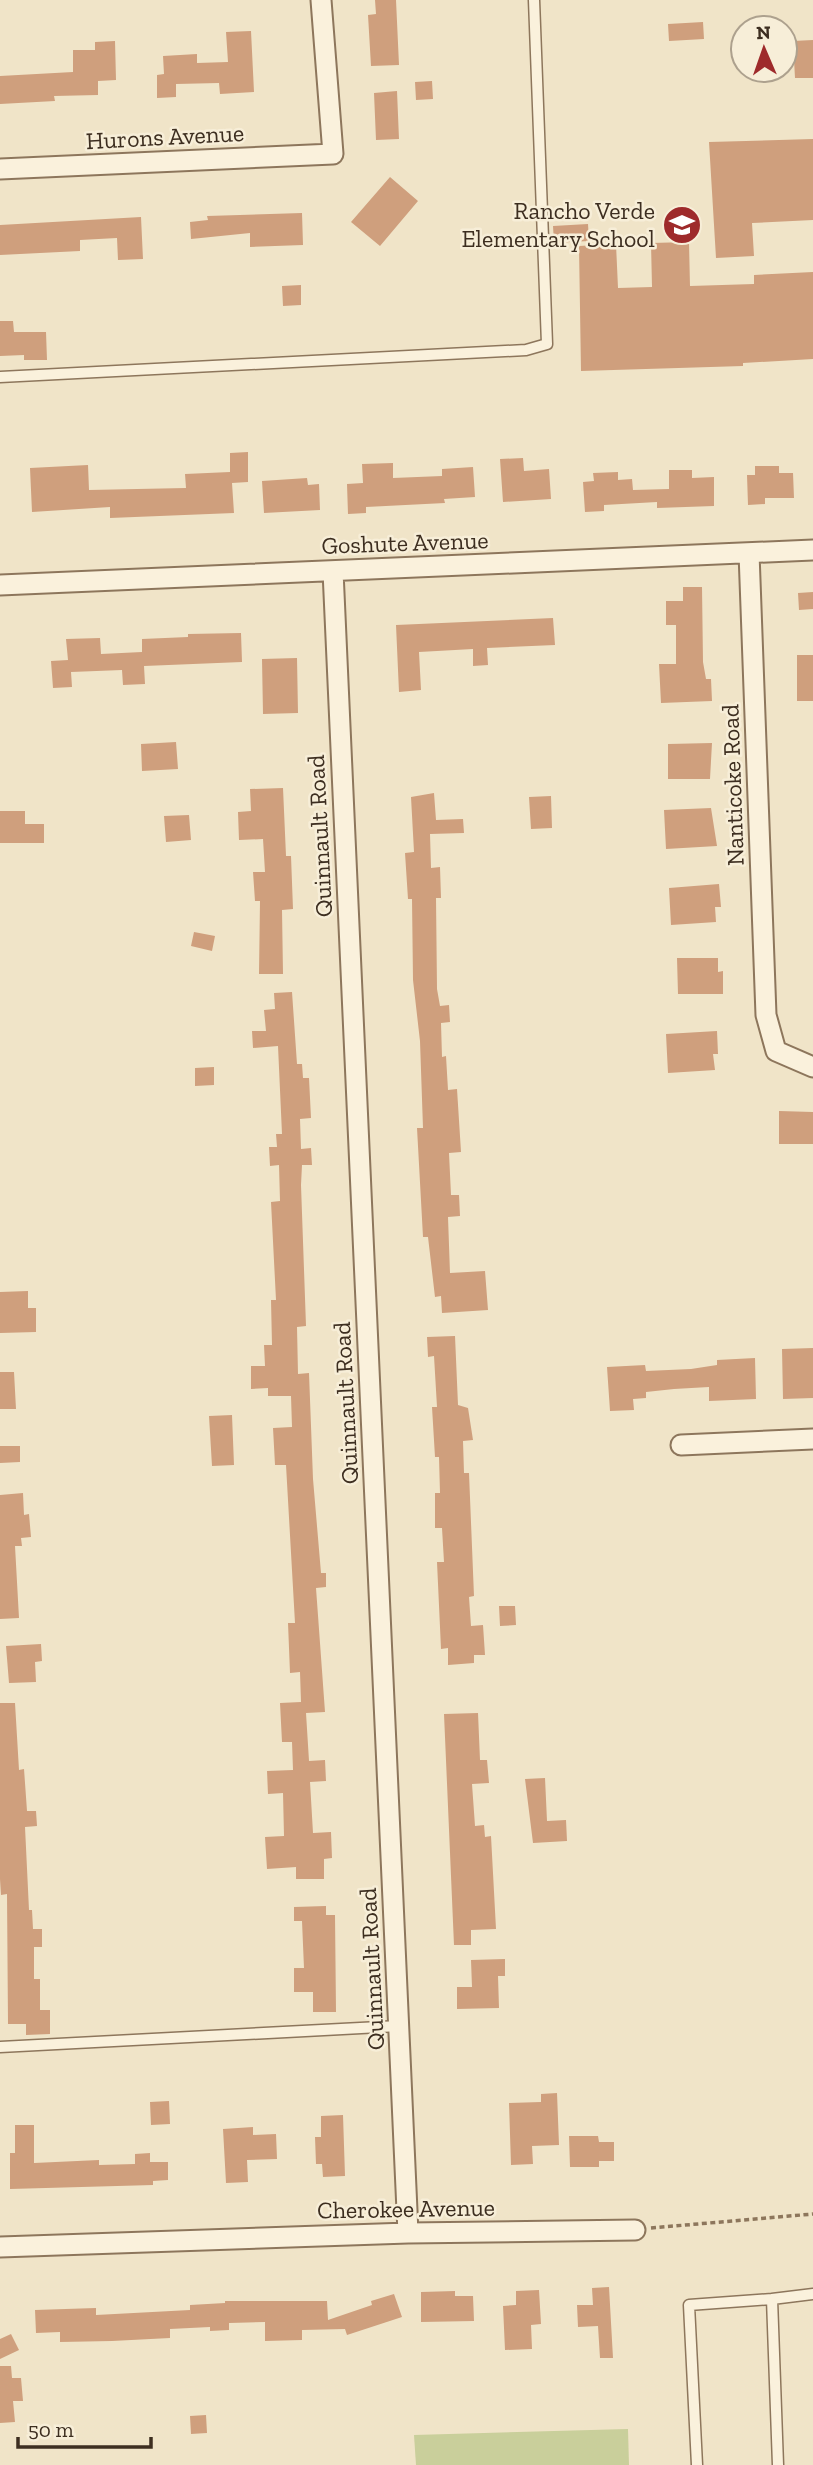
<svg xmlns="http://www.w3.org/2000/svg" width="813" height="2465" viewBox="0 0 813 2465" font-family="'Zilla Slab',serif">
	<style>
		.green { fill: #c9cf9b }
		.building { fill: #cf9f7d }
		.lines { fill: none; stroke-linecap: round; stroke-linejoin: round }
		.service-casing { stroke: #8d765c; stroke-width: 13 }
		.minor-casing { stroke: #8d765c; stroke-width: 23 }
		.path { stroke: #8d765c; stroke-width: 3.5; stroke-dasharray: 5 3.5; stroke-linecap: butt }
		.service { stroke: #faf1dc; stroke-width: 10 }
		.minor { stroke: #faf1dc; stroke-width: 19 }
		.labels { text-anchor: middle; stroke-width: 5; stroke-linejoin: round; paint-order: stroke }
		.street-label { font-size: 24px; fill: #3d2e20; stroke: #f7eed8 }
		.poi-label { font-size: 24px; fill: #3d2e20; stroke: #f7eed8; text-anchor: end }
	</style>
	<rect width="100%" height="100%" fill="#f0e4c8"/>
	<path class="green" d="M628 2429 629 2465H416L414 2435Z"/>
	<path class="building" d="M375 0H396L399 65 371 66 368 15 376 14Z
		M703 22 704 39 669 41 668 24Z
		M251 31 254 92 220 94 219 83 176 84V97L157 98V75L164 74 163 56 197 54V63L228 62 226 32Z
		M813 40V78H795L793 41Z
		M115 41 116 80 98 81V95L54 96 55 101 0 104V76L73 72V50H95V42Z
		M432 81 433 99 416 100 415 82Z
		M397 91 399 139 376 140 374 93Z
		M813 139V220L752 223 754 256 716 258 709 142Z
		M390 177 418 201 380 246 351 222Z
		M302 213 303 245 250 247V233L191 239 190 222 208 220 207 216Z
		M141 217 143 259 118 260 117 238 80 240V251L0 255V225Z
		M588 224 589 241 554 243 553 226Z
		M689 242 690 286 754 284V275L813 272V359L743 363V366L581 371 579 246 616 244 618 288 652 287 651 243Z
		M301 285V305L283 306 282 286Z
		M0 321H13L14 332H46L47 360H24V355L0 356Z
		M248 452V482L232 483 234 513 110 518V507L32 512 30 468 88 465 89 490 186 488 185 474 230 472V453Z
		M523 458 524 471 549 469 551 499 503 502 500 459Z
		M393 463V478L442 476V469L473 467 475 497 444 499 445 503 366 507V513L348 514 347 484 363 483 362 464Z
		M755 466H779V473H793L794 498H765V504L748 505 747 475H755Z
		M669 470H692V478L714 477V506L657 508V502L604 505V511L585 512 583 482 594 481 593 473 618 472V480L632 479 633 490 669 489Z
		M307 478 308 485 319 484 320 510 264 513 262 481Z
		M683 587H702L703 662 706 679H711L712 701 661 703 659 664H676V625H666V601H683Z
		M813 592V609L799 610 798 593Z
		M553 618 555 645 487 648 488 665 473 666V649L419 652 421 690 399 692 396 625Z
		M241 633 242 662 144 666 145 684 123 685 122 670 71 672 72 687 53 688 51 661 68 660 66 639 100 638 101 654 142 652V639L188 637V634Z
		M797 655H813V701H797Z
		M297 658 298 713 263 714 262 659Z
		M176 742 178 769 142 771 141 744Z
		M712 743 710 779H668V744Z
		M283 788 286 856H291L293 909 282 910 283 974H259L260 901H255L253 872H265L263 839 239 840 238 812 251 811 250 789Z
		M434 793 436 820 463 819 464 833 430 834 431 868 440 867 441 898H436L437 989 440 1006 449 1005 450 1022 441 1023 442 1057 446 1056 448 1090 457 1089 461 1152 449 1153 451 1195H459L460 1216 448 1217 450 1273 485 1271 488 1310 442 1313 441 1296 435 1297 428 1237H423L417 1128H423L420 1041 413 980 412 899H408L405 853 414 852 411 797Z
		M551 796 552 828 531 829 529 797Z
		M711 808 717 846 666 849 664 810Z
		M0 811H25V824H44V843H0Z
		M189 815 191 840 166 842 164 816Z
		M719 884 721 907H715L716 922 671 925 669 888Z
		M194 932 215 936 212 951 191 946Z
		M677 958H718V972L723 971V994H678Z
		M292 992 297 1064H302L303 1078H309L311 1118 300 1119 301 1149 311 1148 312 1165H302L301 1185 306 1326 297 1327 298 1374 309 1373 313 1479 321 1573H326V1587L316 1588 325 1712 306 1713 309 1761 325 1760 326 1781 310 1782 313 1833 331 1832 332 1858 324 1859V1879H296V1867L267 1869 265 1837 284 1836 283 1793 268 1794 267 1771 293 1770 292 1742H282L280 1703 301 1702 300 1672 290 1673 288 1623H295L286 1465H275L273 1428 292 1427 291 1396H268V1388L251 1389V1366H265L264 1345H272L271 1300H276L271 1202 280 1201 279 1165 270 1166 269 1147H277L276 1134H282L278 1046 253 1048 252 1031H266L264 1010 275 1009 274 993Z
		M717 1031 718 1054H713L715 1070 668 1073 666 1034Z
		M214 1067V1085L195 1086V1068Z
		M779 1111 813 1112V1144H779Z
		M28 1291V1308H36V1332L0 1333V1292Z
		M455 1336 458 1405 468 1408 473 1440 463 1441 464 1473H469L474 1596 469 1597 471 1626 483 1625 485 1655H474V1663L448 1665V1648L441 1649 437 1562H444L442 1528H435V1493H440L439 1457H435L432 1407H437L434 1356 428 1357 427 1337Z
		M813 1348V1398L783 1399 782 1349Z
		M755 1358 756 1399 709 1401V1387L674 1389 646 1392V1398L633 1399 634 1410 610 1411 607 1367 645 1365 646 1371 691 1369 717 1365V1360Z
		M0 1372H14L16 1409H0Z
		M232 1415 234 1465 212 1466 209 1416Z
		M0 1446H20V1462L0 1463Z
		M23 1493 24 1515 29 1514 31 1537 21 1538 22 1546H15L19 1618 0 1619V1495Z
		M499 1606H515L516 1625 500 1626Z
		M41 1644 42 1661 35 1662 36 1682 9 1683 6 1646Z
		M0 1703H15L19 1770 24 1769 27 1811H36L37 1826 25 1827 29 1910H32L33 1929H42V1947H34V1979H40V2010H50V2034L26 2035V2024H8L7 1894 1 1895 0 1879Z
		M478 1713 480 1760H487L489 1783 472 1784 475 1826 484 1825 485 1837 491 1836 496 1929 471 1930V1945H454L444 1714Z
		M545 1778 547 1821 566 1820 567 1841 533 1843 525 1779Z
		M326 1906V1915H335L336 2012H313V1992H294V1968H304L302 1921H294V1907Z
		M505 1959V1976H498L499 2008 457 2009V1987H472L471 1960Z
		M557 2093 559 2145 532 2146 533 2164 511 2165 509 2103 541 2102V2094Z
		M169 2101 170 2124 151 2125 150 2102Z
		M343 2115 345 2176 323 2177 322 2164H316L315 2137H321V2116Z
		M15 2125H34V2163L99 2160V2165L135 2164V2154L150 2153V2162H168V2180L153 2181V2185L10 2189V2153H15Z
		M253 2127V2135L276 2134 277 2159 247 2160 248 2182 226 2183 223 2129Z
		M569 2136H598L599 2142H614V2161H599V2167H570Z
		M609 2287 613 2358H600L598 2326 578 2327 577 2305H593L592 2288Z
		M539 2290 541 2324 531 2325 532 2349 505 2350 503 2306 516 2305V2291Z
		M455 2291V2296H473L474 2321 421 2322V2292Z
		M394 2294 402 2317 347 2335 345 2329 302 2330V2340L265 2341V2322L229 2323V2330L210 2331V2327L170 2329V2338L112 2341 60 2342V2332L36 2333 35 2310 96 2308V2315L190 2310V2305L225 2303V2301H327L328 2320 372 2305 371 2301Z
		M11 2334 19 2350 0 2359V2339Z
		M0 2366H11L12 2378H21L23 2401H13L15 2422 0 2423Z
		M206 2415 207 2433 191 2434 190 2416Z"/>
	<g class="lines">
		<defs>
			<path id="service" d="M0 377 526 350 547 344 534 0
				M0 2047 399 2026
				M772 2299 813 2294
				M697 2465 689 2305 772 2299 778 2465"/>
			<path id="minor" d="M0 169 333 154 321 0
				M749 553 766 1015 776 1051 813 1067
				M333 571 408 2233
				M0 585 813 550
				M681 1445 813 1439
				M0 2247 408 2233 635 2230"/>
		</defs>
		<use href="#service" class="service-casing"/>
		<use href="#minor" class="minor-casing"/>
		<path class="path" d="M651 2228 813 2214"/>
		<use href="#service" class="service"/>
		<use href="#minor" class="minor"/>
	</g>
	<defs>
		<symbol id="school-disc" viewBox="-11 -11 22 22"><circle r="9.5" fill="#9e2a2b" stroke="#f7eed8"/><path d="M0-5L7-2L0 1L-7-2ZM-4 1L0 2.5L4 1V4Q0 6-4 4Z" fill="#fff"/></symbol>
	</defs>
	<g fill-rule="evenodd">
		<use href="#school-disc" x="660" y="203" width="44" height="44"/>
	</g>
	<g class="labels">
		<g class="street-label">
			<text transform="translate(165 137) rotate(-3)" y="8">Hurons Avenue</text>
			<text transform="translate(405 543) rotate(-2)" y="8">Goshute Avenue</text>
			<text transform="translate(733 785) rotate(-92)" y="8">Nanticoke Road</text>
			<text transform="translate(320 836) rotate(-93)" y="8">Quinnault Road</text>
			<text transform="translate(346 1403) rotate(-93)" y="8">Quinnault Road</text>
			<text transform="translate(372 1969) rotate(-93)" y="8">Quinnault Road</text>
			<text transform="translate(406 2209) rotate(-1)" y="8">Cherokee Avenue</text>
		</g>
		<g class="poi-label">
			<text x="655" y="219">Rancho Verde<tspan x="655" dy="28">Elementary School</tspan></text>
		</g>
	</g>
	<g transform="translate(764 49) rotate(358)"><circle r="33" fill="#f7eed8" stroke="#ada18e" stroke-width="2"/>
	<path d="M0-5L12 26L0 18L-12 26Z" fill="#9e2a2b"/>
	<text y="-10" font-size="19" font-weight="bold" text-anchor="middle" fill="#3d2e20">N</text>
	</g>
	<path d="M18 2437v10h133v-10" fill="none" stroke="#3d2e20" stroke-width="3.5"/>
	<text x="28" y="2437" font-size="21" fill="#3d2e20" stroke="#f7eed8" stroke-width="5" paint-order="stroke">50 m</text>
</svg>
